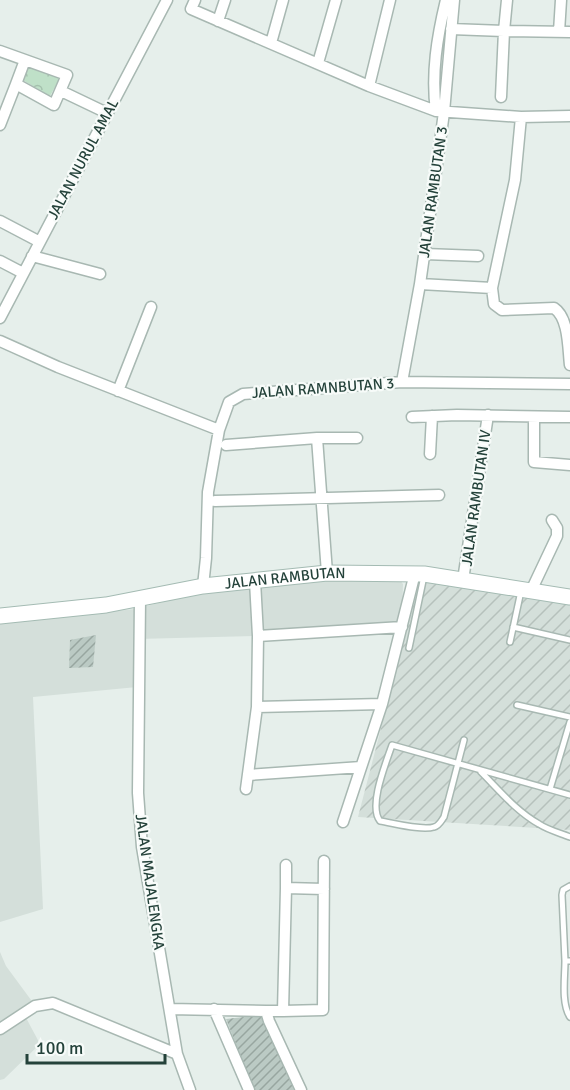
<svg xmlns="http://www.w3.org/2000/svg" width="570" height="1090" viewBox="0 0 570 1090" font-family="Signika,sans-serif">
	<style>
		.built { fill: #d4dfda }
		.industrial { fill: url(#industrial-furrows) }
		.forest { fill: url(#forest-crowns) }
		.building { fill: url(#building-hatch) }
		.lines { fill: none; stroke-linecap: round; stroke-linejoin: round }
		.service-casing { stroke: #a8b8b2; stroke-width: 8 }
		.minor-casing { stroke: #a8b8b2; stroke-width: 13 }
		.secondary-casing { stroke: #a4bbb3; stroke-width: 17 }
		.service { stroke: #fff; stroke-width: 5 }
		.minor { stroke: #fff; stroke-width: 10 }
		.secondary { stroke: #fff; stroke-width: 15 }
		.labels { text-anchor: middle; stroke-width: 4.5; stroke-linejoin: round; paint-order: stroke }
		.street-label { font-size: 15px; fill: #24423a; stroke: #f7fbf9 }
	</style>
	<defs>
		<pattern id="industrial-furrows" width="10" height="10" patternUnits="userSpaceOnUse" patternTransform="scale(1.5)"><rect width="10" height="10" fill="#d4dfda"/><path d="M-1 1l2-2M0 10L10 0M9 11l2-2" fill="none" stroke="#b6c1bc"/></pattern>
		<pattern id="forest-crowns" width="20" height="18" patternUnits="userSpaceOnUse" patternTransform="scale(1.5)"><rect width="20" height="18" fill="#bfe0c8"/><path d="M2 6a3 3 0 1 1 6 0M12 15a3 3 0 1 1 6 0" fill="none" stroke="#a4c1ad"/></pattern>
		<pattern id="building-hatch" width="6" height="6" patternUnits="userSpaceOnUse" patternTransform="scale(1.5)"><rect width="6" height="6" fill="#bbcac4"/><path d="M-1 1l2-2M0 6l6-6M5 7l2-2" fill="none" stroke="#98a6a0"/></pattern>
	</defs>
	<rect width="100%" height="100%" fill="#e6efeb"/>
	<path class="built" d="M397 577 403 584 402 616 392 625 254 636 137 639V687L33 697 43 909 0 922V623L135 609 202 592 322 579Z
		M0 952 6 966 34 1004 24 1014 40 1044 4 1079 0 1080Z"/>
	<path class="industrial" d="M420 578 570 600V830L358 817Z"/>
	<path class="forest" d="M27 66 60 78 50 96 21 79Z"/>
	<path class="building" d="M96 635 93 667 69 668 70 640Z
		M261 1015 294 1090H254L226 1019Z"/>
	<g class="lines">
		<defs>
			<path id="service" d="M513 627 570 640
				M510 642 521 591
				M409 648 424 576
				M517 705 570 717
				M464 740 444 817C441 821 439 826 434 827 422 831 393 823 380 821 368 806 386 763 392 745L570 795
				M481 772C499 790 516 811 539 824 548 830 560 833 570 837
				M550 789 570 722
				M570 886 563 890 562 895 565 961H570
				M565 961C565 977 561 1003 570 1017"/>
			<path id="minor" d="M195 0 191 9 369 86 436 111 521 117 570 116
				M507 0 504 31 570 32
				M218 21 225 0
				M451 29 504 31 501 97
				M559 32 561 0
				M271 43 283 0
				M0 51 67 75 54 105 16 84 0 125
				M318 63 336 0
				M16 84 25 60
				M369 86 390 0
				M61 91 107 113
				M436 111C431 74 437 37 446 0
				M521 117 515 180 492 288 494 304 502 310 554 308C569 318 568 348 570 365
				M0 221 40 242
				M425 254 478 256
				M32 256 100 274
				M0 261 23 273
				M420 284 492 288
				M0 318 167 0
				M0 341 58 367 219 430
				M402 382 420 284 438 157 444 112 454 0
				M118 391 151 307
				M412 417 457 415 570 417
				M534 417V462L570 465
				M317 438H357
				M226 445 317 438 327 573
				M430 454 432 416
				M215 501 439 495
				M463 580 488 415
				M203 586 206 558 208 492 219 430 229 402 243 394 402 382 570 384
				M531 591 557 536V528L552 520
				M140 599 138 793 142 847 177 1054 190 1090
				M258 636 402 627
				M257 707 382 704
				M248 775 361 767
				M246 789 257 707 258 636 255 581
				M343 822 382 704 415 573
				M286 888V865
				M170 1009 266 1011 269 1021 301 1090
				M214 1009 249 1090
				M266 1011H283L286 888 324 889
				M283 1011 323 1010 324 861
				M0 1029 35 1006 53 1003 177 1054"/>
			<g id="secondary">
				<path id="s1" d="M0 616 106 605 203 586 327 573 424 574 570 597"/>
			</g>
		</defs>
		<use href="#service" class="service-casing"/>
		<use href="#minor" class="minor-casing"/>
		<use href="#secondary" class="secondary-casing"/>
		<use href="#service" class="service"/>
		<use href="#minor" class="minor"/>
		<use href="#secondary" class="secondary"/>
	</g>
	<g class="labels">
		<g class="street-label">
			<text transform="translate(83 159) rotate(-62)" y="5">JALAN NURUL AMAL</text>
			<text transform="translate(433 192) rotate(-82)" y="5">JALAN RAMBUTAN 3</text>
			<text transform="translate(323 388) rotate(-4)" y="5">JALAN RAMNBUTAN 3</text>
			<text transform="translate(476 498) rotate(-82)" y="5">JALAN RAMBUTAN IV</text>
			<text dy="5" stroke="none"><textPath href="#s1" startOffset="288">JALAN RAMBUTAN</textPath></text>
			<text transform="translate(150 882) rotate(82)" y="5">JALAN MAJALENGKA</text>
		</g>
	</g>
	<path d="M27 1054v9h138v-9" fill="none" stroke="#24423a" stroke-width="3"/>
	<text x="36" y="1054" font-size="18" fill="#24423a" stroke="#f7fbf9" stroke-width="4.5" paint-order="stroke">100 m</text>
</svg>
